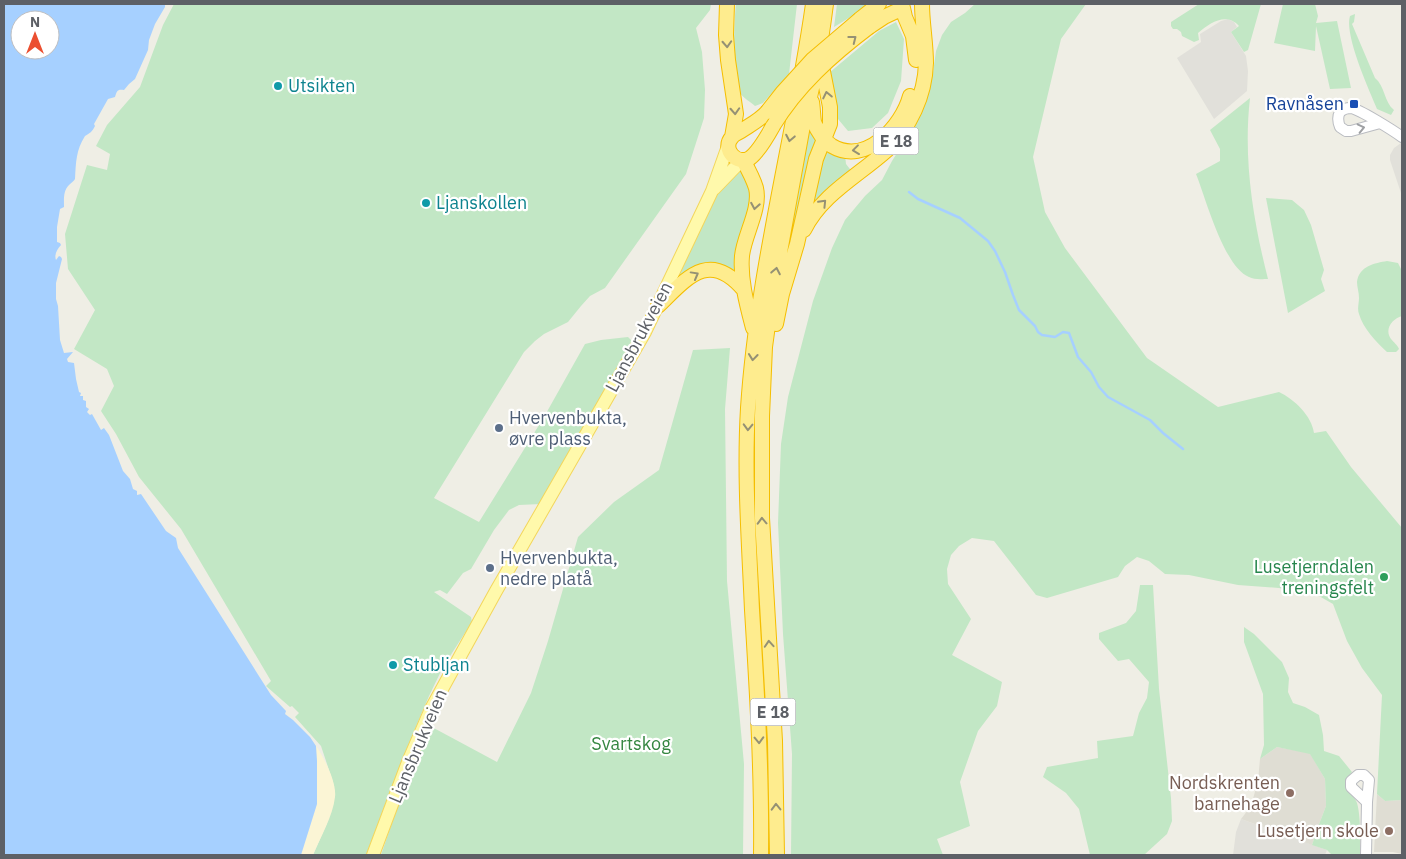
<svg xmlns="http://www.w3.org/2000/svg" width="1406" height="859" viewBox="0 0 1406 859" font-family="'IBM Plex Sans',sans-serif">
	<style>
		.industrial { fill: #e1e0da }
		.education { fill: #dfddd3 }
		.green { fill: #c2e7c5 }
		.sand { fill: #fbf5d5 }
		.water { fill: #a6d0ff; fill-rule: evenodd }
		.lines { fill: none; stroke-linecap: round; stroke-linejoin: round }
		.stream { stroke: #a6d0ff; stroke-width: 2.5 }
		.minor-casing { stroke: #babcc1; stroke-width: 12 }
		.major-casing { stroke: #f3d65b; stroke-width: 14 }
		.highway-casing { stroke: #f5be00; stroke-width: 16 }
		.minor { stroke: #fff; stroke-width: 10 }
		.major { stroke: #fff9ab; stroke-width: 12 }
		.highway { stroke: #feec8e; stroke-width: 14 }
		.highway-bridge-casing { stroke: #f5be00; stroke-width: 16; stroke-linecap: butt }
		.highway-bridge { stroke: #feec8e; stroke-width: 14 }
		.oneway { stroke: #959174 }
		.oneway2 { stroke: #9ea0a3 }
		.culture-dot { fill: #0f9aa8; stroke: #fff; stroke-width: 2 }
		.transit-dot { fill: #1a4fb4; stroke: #fff; stroke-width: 2 }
		.service-dot { fill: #5c6f8a; stroke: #fff; stroke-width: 2 }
		.leisure-dot { fill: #2e9e5b; stroke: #fff; stroke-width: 2 }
		.education-dot { fill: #8d6e63; stroke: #fff; stroke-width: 2 }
		.labels { text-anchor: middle; stroke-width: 4.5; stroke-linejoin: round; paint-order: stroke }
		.shield { fill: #fff; stroke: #8e9094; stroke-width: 1 }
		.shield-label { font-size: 16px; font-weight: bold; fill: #5d6066 }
		.culture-label { font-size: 18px; fill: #0d838f; stroke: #fff; text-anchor: start }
		.transit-label { font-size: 18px; fill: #164399; stroke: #fff; text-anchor: end }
		.street-label { font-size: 18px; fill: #5d6066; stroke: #fff }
		.service-label { font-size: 18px; fill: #4e5e75; stroke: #fff; text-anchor: start }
		.leisure-label { font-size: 18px; fill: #27864d; stroke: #fff; text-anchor: end }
		.park-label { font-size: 18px; fill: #348640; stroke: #fff }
		.education-label { font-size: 18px; fill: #785e54; stroke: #fff; text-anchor: end }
	</style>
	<rect width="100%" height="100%" fill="#efeee5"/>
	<path class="industrial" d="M1228 19 1234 22 1237 27 1231 32 1246 56 1248 71 1247 91 1214 119 1177 58 1201 42 1200 34 1221 21Z
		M1401 143 1402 144V196L1390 160V155L1394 148Z
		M1241 819 1327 850 1325 855H1233L1236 832Z"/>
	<path class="education" d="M1277 747 1310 753 1325 779 1326 806 1318 827 1312 845 1241 819 1251 806 1258 781 1260 759Z
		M1377 794 1385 801 1402 800V854L1393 852H1374Z"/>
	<path class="green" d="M174 4H711L710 10 696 28 702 52 705 90 704 118 686 174 605 288 590 296 581 306 568 322 544 334 535 341 524 352 434 498 479 522 544 417 585 344 601 340 628 337 632 341 619 368 541 504 519 505 509 510 494 530 471 569 463 573 447 594 440 590 434 592 471 617 472 622 443 667 429 696 404 755 366 855H313L327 823 335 795 333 782 321 746 295 717 299 713 292 706 290 707 266 686 271 681 181 529 139 477 116 434 101 411 114 386 107 369 74 349 95 310 68 269 65 234 87 165 107 170 110 154 96 146 107 125 140 87 163 25Z
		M736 4H797L789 74 763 103 755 106C751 102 743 98 740 93 732 79 734 21 736 4Z
		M837 4H866L857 13 834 27Z
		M975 4H1086L1061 39 1033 157 1045 212 1065 248 1147 358 1218 407 1279 392C1294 399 1312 416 1314 433L1326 431 1351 467 1402 528V800L1385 801 1377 794 1382 695 1362 668 1347 641 1333 604 1319 596 1279 588 1238 585 1189 575 1165 574 1149 561 1137 557 1125 566 1118 577 1047 598 1036 595 994 541 972 538 959 546 951 555 947 569 948 584 971 619 952 655 1002 682 997 706 978 731 960 782 970 826 937 839 943 855H791L792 754 783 634 778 523 781 444 788 397 813 301 832 248 845 220 865 196 882 180 892 161 916 123 927 98 933 73 936 51 942 35 951 22 965 13Z
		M1199 4H1261L1248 50 1244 52 1231 32 1239 26C1226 12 1210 23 1198 33L1199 40 1194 42 1182 36 1181 32 1177 29H1173L1171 26V22Z
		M1283 4H1315L1318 16 1316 23 1337 21 1351 88 1330 89 1316 26 1315 51 1274 43Z
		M1355 14 1354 22 1352 24 1375 78C1385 86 1384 102 1394 110L1391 115 1377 109C1369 90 1344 35 1350 16Z
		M896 22 904 39 901 81 888 113 872 128 848 131 838 119 833 97 829 73 879 31Z
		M1250 98C1243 159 1253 220 1268 279 1263 279 1254 280 1249 277 1224 267 1206 199 1196 174L1220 161V149L1210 130Z
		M808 122 819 140 799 221 783 265Z
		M824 146 845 155 846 164 853 173 809 213Z
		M740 169 752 190 738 274 731 272 675 282 713 199Z
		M1266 198 1292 200 1304 210 1311 225 1324 270 1321 279 1325 291 1288 313Z
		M1387 261 1398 263 1402 271V316C1392 319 1384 329 1391 339 1394 343 1397 344 1399 349L1396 352H1387C1376 342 1363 328 1359 314 1357 309 1359 303 1359 298 1359 292 1357 287 1357 282 1359 266 1375 263 1387 261Z
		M730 348 725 409 727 581 744 764 743 855H381L410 770 430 726 497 762 531 693 548 641 578 537 614 502 659 470 693 350Z
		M1140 585H1153L1159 689 1171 798 1172 821 1167 834 1144 855H1090L1079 809 1066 793 1043 777 1047 767 1098 758 1097 741 1133 736 1139 713 1147 698 1149 682 1129 659 1118 661 1099 639V633L1126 623 1136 611Z
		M1244 627 1254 634 1282 662 1289 678 1288 692 1293 703 1305 707 1319 715 1323 735 1324 751 1339 756 1352 772C1349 776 1345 781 1347 786 1348 793 1355 797 1357 803 1361 816 1360 841 1360 855H1332L1327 850 1312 845 1318 827 1326 806 1325 779 1310 754 1277 747 1260 759 1264 745 1263 694 1244 642Z"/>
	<path class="sand" d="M316 746C324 757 337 783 335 797 333 816 320 838 313 855H301L317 804Z"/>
	<path class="water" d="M4 4H165V7L155 24 149 40 148 50 135 79 129 84 124 90C117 89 117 91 115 97L108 99 94 124 95 126C92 132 90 133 85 136 76 150 76 162 75 179 74 181 71 183 69 185 63 191 64 199 64 207L60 209 57 227V242L60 243 61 245C57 249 54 255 56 260L59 256 61 257 62 259 56 283V299L58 306 60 340 64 353 73 352 67 359 68 362 74 363 76 379 79 392 81 393 80 396H83V400L86 401V407L89 409 87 412 90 415 92 414 101 430 104 428 109 435 123 471 130 479 133 489 137 491V495L141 494 166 531 176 538 178 548 271 695 286 711 285 714 293 720 310 737 316 746 317 761V804L301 855H4ZM20 20H50V50H20Z"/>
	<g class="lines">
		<path class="stream" d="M909 192 918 199 960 218 988 241 995 251 1005 272 1013 295 1019 310 1035 326 1038 332 1042 335 1055 337 1063 332 1069 333 1078 357 1091 372 1099 387 1108 397 1150 420 1163 433 1183 449"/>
		<defs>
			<path id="minor" d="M1380 123 1351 131H1346L1340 127C1338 122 1337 117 1340 112 1343 109 1347 108 1351 108 1359 109 1394 131 1402 137
				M1366 855 1367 802 1369 780 1364 775H1358L1351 781V787L1367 802"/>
			<path id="major" d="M714 189 742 160
				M373 855 408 762 431 709 496 591 645 332 712 191 728 146"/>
			<path id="highway" d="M727 4 726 35 728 60 736 114 732 137
				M903 8 905 17 913 36 916 60
				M860 19 879 4
				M869 27 884 17 903 8
				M812 102C813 108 813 115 814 122 817 131 824 141 832 146 866 166 902 126 910 96
				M767 112C760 120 750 125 741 131 738 133 734 134 732 137 721 149 737 166 750 158 758 152 768 135 773 126
				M743 160C748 169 753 178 756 188 761 209 744 235 742 256 740 280 747 305 753 328
				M804 230C822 194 858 176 887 150 910 127 925 96 926 63 926 43 922 23 922 4
				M658 306C687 278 709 249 744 290
				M776 324 782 294 797 244 816 159 830 124V107L821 61
				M761 855C762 773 757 691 752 610 749 542 744 475 748 408 757 271 794 139 813 4
				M777 855 775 741 762 518V416L765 347 772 296 804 120C815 82 821 43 826 4"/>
		</defs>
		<use href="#minor" class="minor-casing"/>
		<use href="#major" class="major-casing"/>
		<use href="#highway" class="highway-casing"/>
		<use href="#minor" class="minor"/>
		<use href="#major" class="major"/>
		<use href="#highway" class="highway"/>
		<defs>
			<path id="highway-bridge" d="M767 112 782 93 813 59 860 19
				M773 126C797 86 832 55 869 27"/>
		</defs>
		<use href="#highway-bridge" class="highway-bridge-casing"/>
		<use href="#highway-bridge" class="highway-bridge"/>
	</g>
	<defs><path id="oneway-chevron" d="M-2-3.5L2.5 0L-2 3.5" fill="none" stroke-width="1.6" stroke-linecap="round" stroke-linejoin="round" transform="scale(1.25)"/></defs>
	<g class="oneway">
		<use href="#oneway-chevron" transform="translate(853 39) rotate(-38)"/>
		<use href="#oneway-chevron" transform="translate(727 44) rotate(87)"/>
		<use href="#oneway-chevron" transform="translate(827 95) rotate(-102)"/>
		<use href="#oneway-chevron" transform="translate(735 111) rotate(87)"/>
		<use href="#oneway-chevron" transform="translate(790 138) rotate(101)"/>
		<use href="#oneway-chevron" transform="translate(856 150) rotate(173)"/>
		<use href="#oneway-chevron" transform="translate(823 203) rotate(-46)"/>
		<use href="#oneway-chevron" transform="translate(755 206) rotate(100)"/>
		<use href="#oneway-chevron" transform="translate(776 271) rotate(-79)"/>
		<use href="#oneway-chevron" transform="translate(695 275) rotate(-29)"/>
		<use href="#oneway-chevron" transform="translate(753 357) rotate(96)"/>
		<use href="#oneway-chevron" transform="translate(748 427) rotate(92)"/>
		<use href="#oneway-chevron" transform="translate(762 521) rotate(-92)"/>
		<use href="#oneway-chevron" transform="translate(769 644) rotate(-94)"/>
		<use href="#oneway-chevron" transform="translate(759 740) rotate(88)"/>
		<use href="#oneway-chevron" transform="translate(776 807) rotate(-91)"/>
	</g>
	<use class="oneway2" href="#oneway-chevron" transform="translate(1361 128) rotate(-13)"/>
	<g class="culture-dot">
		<circle cx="278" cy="86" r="5"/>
		<circle cx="426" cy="203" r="5"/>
		<circle cx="393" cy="665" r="5"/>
	</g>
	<rect class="transit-dot" x="1349" y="99" width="10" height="10" rx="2.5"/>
	<g class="service-dot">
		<circle cx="499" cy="428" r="5"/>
		<circle cx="490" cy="568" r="5"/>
	</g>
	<circle class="leisure-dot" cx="1384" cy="577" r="5"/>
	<g class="education-dot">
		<circle cx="1290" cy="793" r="5"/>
		<circle cx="1389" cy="831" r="5"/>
	</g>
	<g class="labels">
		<g class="shield">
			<rect x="873.5" y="127.5" width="45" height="27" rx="4"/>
			<rect x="750.5" y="698.5" width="45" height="27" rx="4"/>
		</g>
		<g class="shield-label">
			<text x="896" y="147">E 18</text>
			<text x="773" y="718">E 18</text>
		</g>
		<g class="culture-label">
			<text x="288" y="92">Utsikten</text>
			<text x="436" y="209">Ljanskollen</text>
			<text x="403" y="671">Stubljan</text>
		</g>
		<g class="transit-label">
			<text x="1344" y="110">Ravnåsen</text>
		</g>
		<g class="street-label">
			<text transform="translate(639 337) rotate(-62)" y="6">Ljansbrukveien</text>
			<text transform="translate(418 746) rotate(-67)" y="6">Ljansbrukveien</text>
		</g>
		<g class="service-label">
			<text x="509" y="424">Hvervenbukta,<tspan x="509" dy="21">øvre plass</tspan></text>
			<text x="500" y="564">Hvervenbukta,<tspan x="500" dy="21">nedre platå</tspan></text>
		</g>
		<g class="leisure-label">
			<text x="1374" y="573">Lusetjerndalen<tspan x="1374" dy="21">treningsfelt</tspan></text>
		</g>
		<g class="park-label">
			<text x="631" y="750">Svartskog</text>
		</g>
		<g class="education-label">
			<text x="1280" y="789">Nordskrenten<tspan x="1280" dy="21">barnehage</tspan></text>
			<text x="1379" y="837">Lusetjern skole</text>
		</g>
	</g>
	<rect width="1406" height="859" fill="none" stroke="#5d6066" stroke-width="10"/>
	<g transform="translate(35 35)"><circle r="24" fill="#ffffff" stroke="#bebfc2"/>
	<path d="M0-4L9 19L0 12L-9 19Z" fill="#eb4f30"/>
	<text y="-8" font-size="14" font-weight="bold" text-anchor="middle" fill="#5d6066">N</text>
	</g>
</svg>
